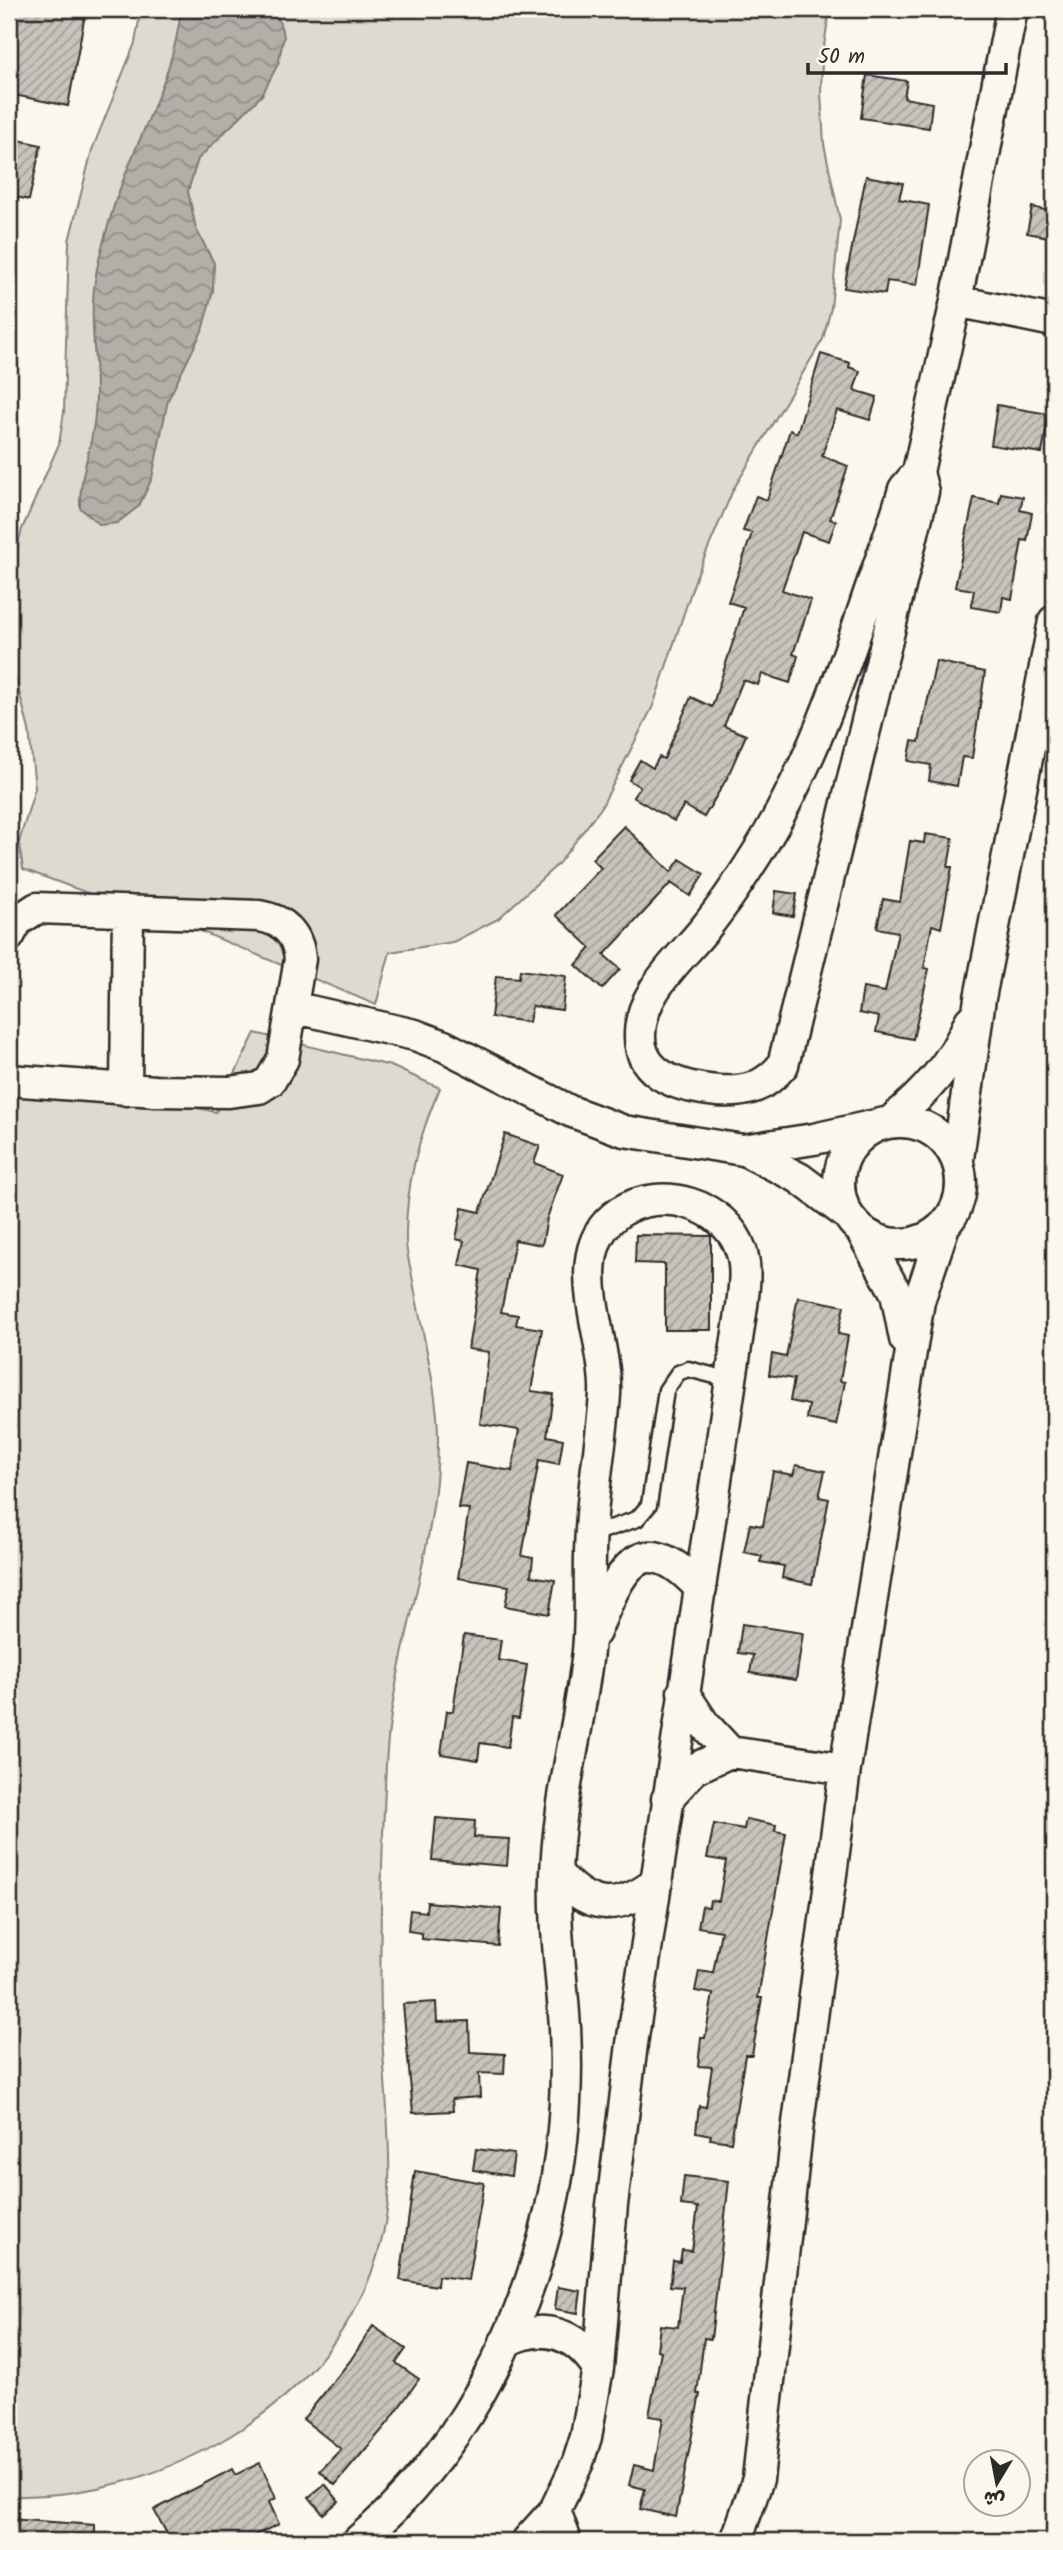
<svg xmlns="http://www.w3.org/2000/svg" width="1063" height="2550" viewBox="0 0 1063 2550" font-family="Kalam,'Playpen Sans Arabic',sans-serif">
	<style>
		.grass { fill: #dddad0; stroke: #84827e; stroke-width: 2 }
		.water { fill: url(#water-waves); stroke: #7b7a75; stroke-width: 2 }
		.building { fill: url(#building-hatch); stroke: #2b2b2b; stroke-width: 2 }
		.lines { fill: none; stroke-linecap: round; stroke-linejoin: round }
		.service-casing { stroke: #2b2b2b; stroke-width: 19 }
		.minor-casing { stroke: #2b2b2b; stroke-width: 35 }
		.service { stroke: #fbf7ec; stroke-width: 14 }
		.minor { stroke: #fbf7ec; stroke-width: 30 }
	</style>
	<defs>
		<pattern id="water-waves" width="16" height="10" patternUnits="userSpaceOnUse" patternTransform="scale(1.75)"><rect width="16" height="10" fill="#b1afa7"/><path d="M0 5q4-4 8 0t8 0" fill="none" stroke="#908f88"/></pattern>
		<pattern id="building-hatch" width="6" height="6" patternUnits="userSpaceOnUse" patternTransform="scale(1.75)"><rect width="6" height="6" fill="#c7c4bc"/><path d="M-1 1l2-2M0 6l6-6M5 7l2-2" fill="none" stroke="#a29f99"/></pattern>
	</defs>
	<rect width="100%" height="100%" fill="#fbf7ec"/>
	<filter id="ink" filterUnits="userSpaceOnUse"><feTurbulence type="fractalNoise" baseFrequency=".0143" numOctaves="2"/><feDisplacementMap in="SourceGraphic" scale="14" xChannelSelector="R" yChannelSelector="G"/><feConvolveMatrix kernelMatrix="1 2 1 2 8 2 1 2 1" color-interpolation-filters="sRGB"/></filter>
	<g filter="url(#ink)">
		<path class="grass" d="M141 9H833L828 19 822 60 821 93 824 144 840 220 831 308 823 339 733 490 696 577 653 706 601 808 558 864 498 919 453 942 390 952 376 1005 191 927 117 904 23 869 19 842 35 788 29 730 9 652V577L22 529 59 444 64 412 69 241 92 150 135 43Z
			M255 1033 391 1066 440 1088C419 1135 405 1188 406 1241 406 1254 411 1268 413 1281 421 1329 438 1390 438 1437 439 1549 391 1654 386 1765 382 1848 379 1931 381 2014 383 2072 391 2130 389 2188 384 2294 319 2383 230 2436 164 2476 86 2498 9 2496V1081L114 1089 216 1112Z"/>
		<path class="water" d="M181 9H275L284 36 278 64 262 95 198 159 188 191 196 229 214 263 213 290 202 331 168 400 152 478 139 506 117 523 100 525 80 508C79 475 93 446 95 414 99 377 91 339 93 302 94 271 104 239 113 209 134 141 174 81 181 9Z"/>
		<path class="building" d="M9 9H86L68 106 9 94Z
			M867 75 907 81 904 98 932 103 929 128 861 118Z
			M9 138 41 145 29 200 9 195Z
			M866 176 903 183 899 199 929 205 917 285 887 281 885 294 844 288Z
			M1032 207 1054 212V238L1027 233Z
			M821 354 850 363 849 367 860 371 854 390 877 397 870 420 837 410 822 456 848 466 830 519 836 521 829 541 802 532 782 590 811 600 793 654 798 656 790 683 762 674 758 685 743 680 724 726 746 735 727 778 704 817 684 805 674 821 633 797 640 787 629 780 640 760 653 768 659 757 664 759 691 697 712 707 744 607 728 602 752 533 743 531 756 496 767 500 790 430 797 433Z
			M997 405 1049 414 1042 453 991 445Z
			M1001 493 1023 497 1020 510 1032 513 1027 541 1022 540 1012 599 1003 597 1001 612 971 607 974 590 955 587 974 498 999 503Z
			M936 661 985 672 972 758 962 757 957 786 929 781 931 765 908 761 912 741 919 742Z
			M624 826 671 872 680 859 704 874 690 896 671 883 604 955 620 969 602 989 576 965 591 948 556 915 601 868 592 859Z
			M925 834 953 838 948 867H952L941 928 932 925 924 968 929 969 913 1039 876 1032 879 1017 859 1013 863 988 885 992 898 932 877 928 883 899 900 902 910 841 924 843Z
			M776 891 797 894 793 916 773 913Z
			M520 970 566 976 562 1010 532 1006 529 1022 491 1017 496 976 519 978Z
			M505 1134 540 1146 534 1163 563 1174 547 1218 542 1245 515 1240 501 1312 518 1315 516 1325 542 1329 531 1391 553 1394 547 1436 563 1439 559 1464 539 1460 522 1556 533 1558 531 1576 555 1580 549 1614 505 1606 509 1586 458 1578 469 1509 458 1508 466 1463 512 1471 519 1430 480 1424 489 1352 468 1349 481 1270 459 1265 464 1241 456 1239 462 1208 480 1212Z
			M636 1235 711 1236V1330H665V1264L635 1263Z
			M798 1297 844 1306 838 1334 848 1336 840 1381 845 1382 836 1425 807 1419 809 1405 790 1401 794 1379 769 1375 772 1354 786 1357Z
			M796 1465 825 1471 819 1497 829 1499 812 1584 782 1578 784 1566 760 1562 762 1556 744 1552 750 1524 763 1526 773 1471 793 1475Z
			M742 1624 803 1633 796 1680 750 1673 753 1655 738 1653Z
			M464 1635 501 1640 498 1660 527 1665 519 1718 512 1717 508 1747 480 1743 478 1760 441 1754 447 1711H453Z
			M436 1818 475 1821 474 1837 509 1839 507 1866 432 1860Z
			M746 1819 776 1825 775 1831 786 1833 758 1998H762L752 2055H745L731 2142 710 2139 711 2135 696 2132 699 2106 706 2107 712 2067 698 2066 701 2038H705L713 1994 695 1991 699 1971 713 1973 721 1931 698 1927 702 1906 709 1907 710 1900 719 1901 726 1861 707 1858 714 1824 744 1829Z
			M427 1902 501 1909 498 1946 422 1939V1933L408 1931 410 1910 426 1912Z
			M436 2002 437 2022 469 2021 470 2052 505 2054 504 2074 479 2073 480 2097 452 2099 453 2111 413 2113 403 2004Z
			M476 2149 514 2154 511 2176 473 2170Z
			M415 2171 484 2183 468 2280 438 2276 437 2286 400 2280Z
			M684 2176 729 2181 711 2339 704 2338 697 2394H700L676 2517 640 2509 645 2489 629 2485 634 2465 654 2470 663 2418 649 2416 661 2351 657 2350 660 2325 678 2327 683 2287 670 2286 673 2261 680 2262 682 2250 692 2251 698 2207 681 2205Z
			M558 2287 581 2291 578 2313 555 2309Z
			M373 2326 406 2349 396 2363 419 2379 388 2423 335 2485 320 2471 341 2449 303 2419 350 2361Z
			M260 2463 276 2498 269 2502 279 2524 242 2541H171L154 2510 232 2469 235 2475Z
			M325 2484 339 2501 323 2514 309 2497Z
			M9 2519 95 2525V2541H9Z"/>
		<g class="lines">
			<defs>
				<path id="service" d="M590 1535 637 1519 649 1505 666 1390 678 1373 688 1369 731 1380"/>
				<path id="minor" d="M956 301 1054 321
					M918 472 923 492 783 1065C765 1087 746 1093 718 1091 685 1088 640 1078 640 1037 639 990 684 957 710 922 724 904 737 885 749 866 802 785 835 695 865 605 878 566 893 528 904 489L918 472 956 301 1012 9
					M9 936 17 921 37 908 259 916C284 920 298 934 300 959L283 1059 270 1081 259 1088 229 1092 155 1091 9 1080
					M292 1007 415 1035 444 1046 570 1111 624 1131 743 1150 814 1139 885 1123
					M126 1090 128 911
					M839 1183a61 61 0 1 1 122 0a61 61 0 1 1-122 0Z
					M890 1122C925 1093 953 1063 970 1021
					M744 1150 799 1178 848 1215
					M958 1159 980 998 1054 621
					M861 1230 896 1293 905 1339
					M595 1632C620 1571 639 1522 701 1589
					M683 1692 704 1724 730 1752
					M667 1799 694 1769 730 1752 845 1769
					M556 1872C589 1911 618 1912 657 1882
					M505 2342C542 2322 575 2332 598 2368
					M555 2510 566 2541
					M358 2541C456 2459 522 2336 550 2212 564 2151 568 2090 565 2028 562 1977 554 1926 556 1875 558 1801 580 1725 588 1651 592 1611 588 1570 591 1530 593 1485 602 1440 605 1394 608 1337 561 1251 620 1212 661 1185 725 1204 741 1250 747 1267 744 1288 742 1306L632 2044 612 2205 598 2368 586 2437 578 2462 555 2510 527 2541
					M736 2541 758 2479 797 2131 845 1769 919 1301 944 1226"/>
			</defs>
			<use href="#service" class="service-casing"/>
			<use href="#minor" class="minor-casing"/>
			<use href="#service" class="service"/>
			<use href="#minor" class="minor"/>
		</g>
	</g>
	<rect width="1063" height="2550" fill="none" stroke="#fbf7ec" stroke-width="35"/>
	<rect x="18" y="18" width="1028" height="2515" fill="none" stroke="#2b2b2b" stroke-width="2.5" filter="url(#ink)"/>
	<g transform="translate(997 2483) rotate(190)"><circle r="33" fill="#fbf7ec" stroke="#a8a59f" stroke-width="2"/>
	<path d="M0-5L12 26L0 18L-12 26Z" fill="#2b2b2b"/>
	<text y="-10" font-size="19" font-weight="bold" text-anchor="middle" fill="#2b2b2b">ش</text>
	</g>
	<path d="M808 63v10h198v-10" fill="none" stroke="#2b2b2b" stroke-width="3.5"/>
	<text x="818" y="63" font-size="21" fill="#2b2b2b" stroke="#fbf7ec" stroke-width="5" paint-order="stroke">50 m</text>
</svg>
